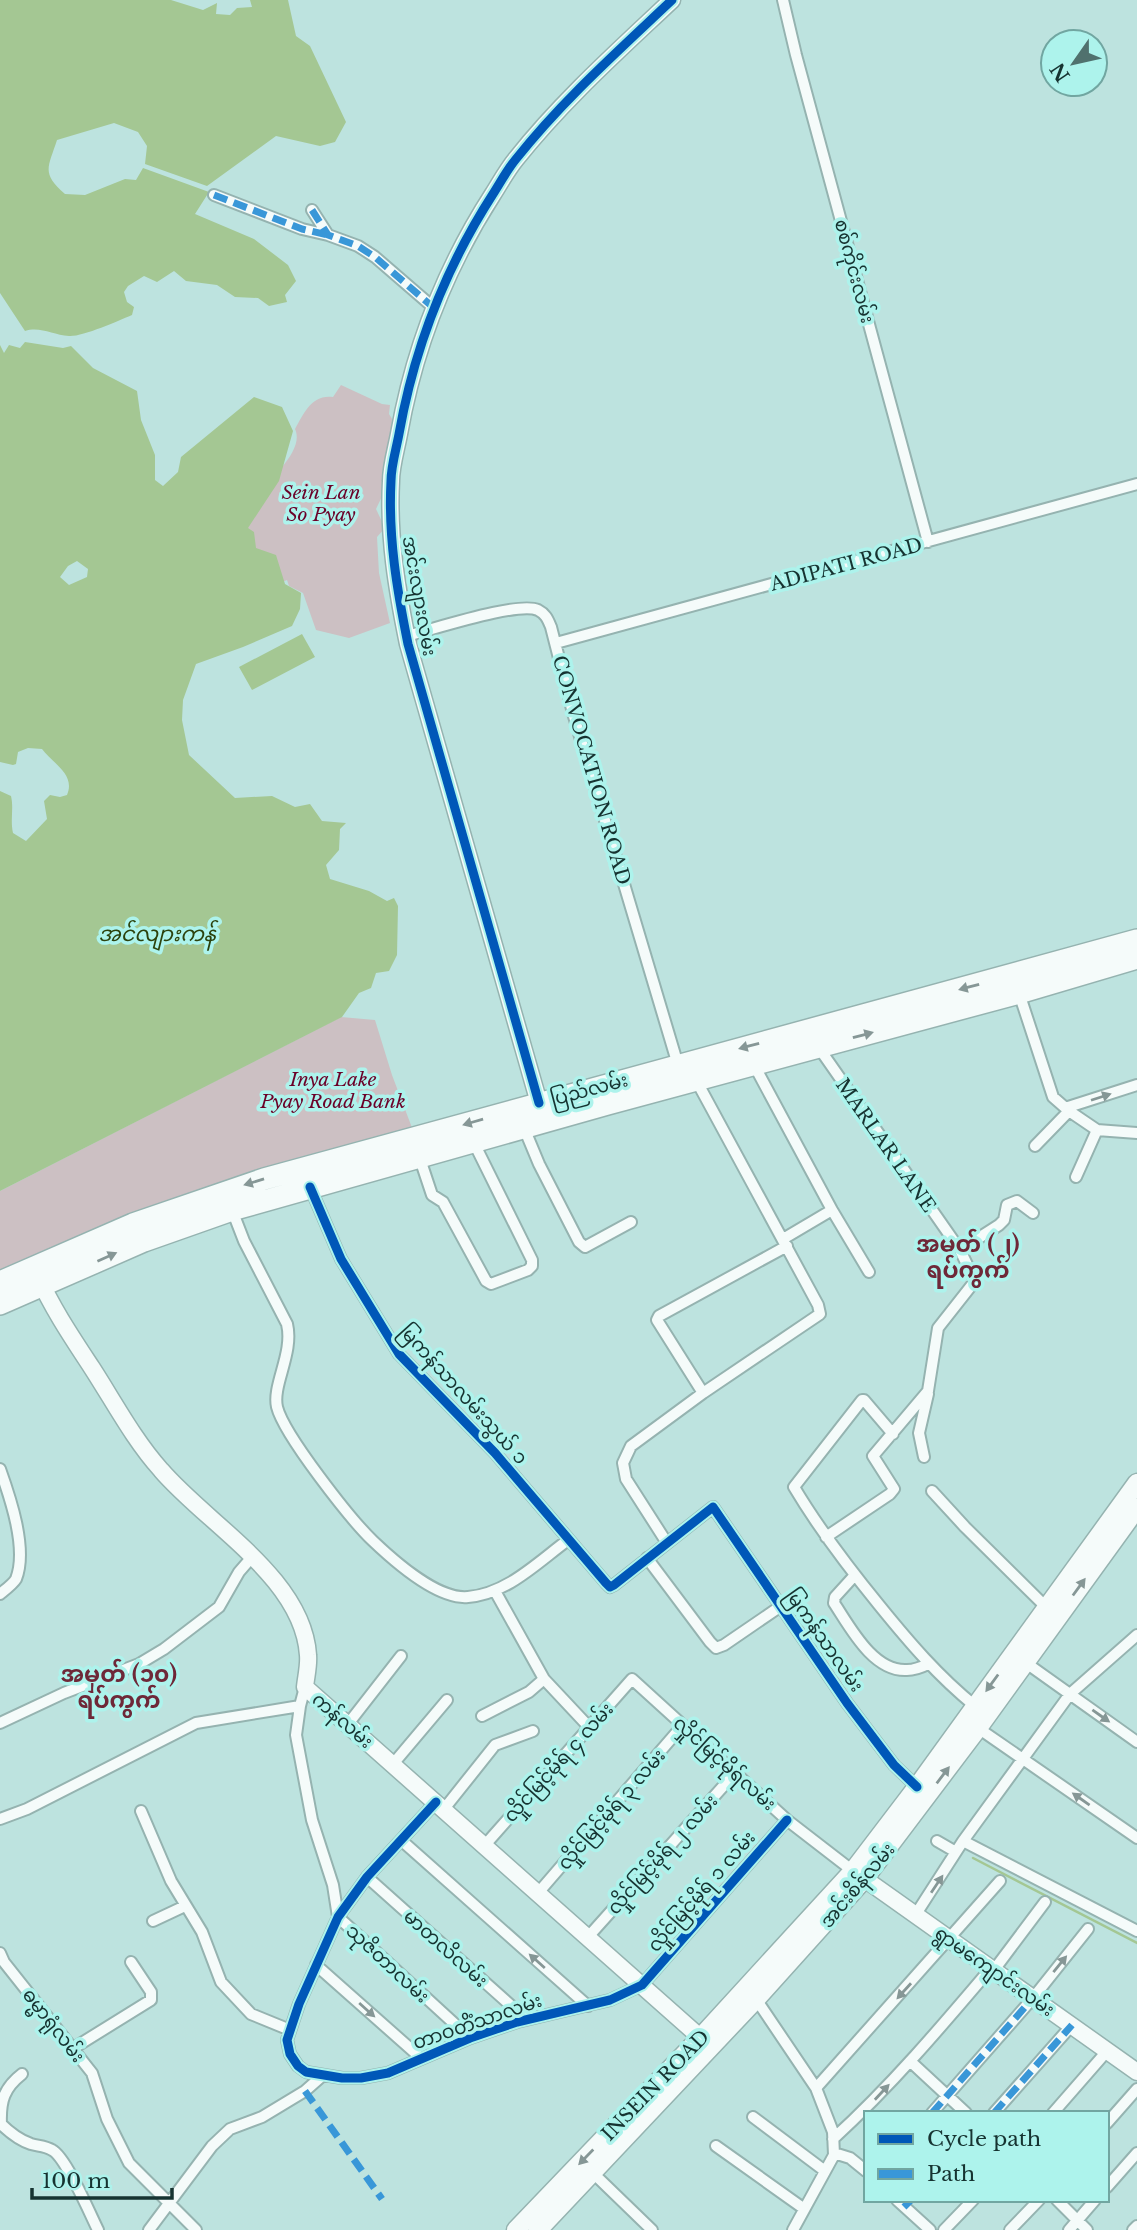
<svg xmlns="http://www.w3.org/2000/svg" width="1137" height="2230" viewBox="0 0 1137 2230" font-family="'Libre Baskerville','Noto Sans Myanmar',serif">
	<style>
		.green { fill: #ccc0c3 }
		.water { fill: #a4c793; fill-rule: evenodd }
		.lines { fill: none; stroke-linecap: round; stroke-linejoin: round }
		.stream { stroke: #a4c793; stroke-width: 2.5 }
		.street-casing { stroke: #95b3b0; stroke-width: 14 }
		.secondary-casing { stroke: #95b3b0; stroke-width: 19 }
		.primary-casing { stroke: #95b3b0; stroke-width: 21 }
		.highway-casing { stroke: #95b3b0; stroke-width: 24 }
		.street { stroke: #f5fbfa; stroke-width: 10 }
		.secondary { stroke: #f5fbfa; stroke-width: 16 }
		.primary { stroke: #f5fbfa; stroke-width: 18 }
		.highway { stroke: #f5fbfa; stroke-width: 21 }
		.quiet { stroke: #3997d8; stroke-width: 7; stroke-dasharray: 14 7; stroke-linecap: butt }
		.cycleway-casing { stroke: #adf3ec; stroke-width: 13 }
		.cycleway { stroke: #0057b8; stroke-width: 9 }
		.oneway { fill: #869796 }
		.labels { text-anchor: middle; stroke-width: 7; stroke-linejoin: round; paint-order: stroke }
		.street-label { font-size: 19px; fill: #163331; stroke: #adf3ec }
		.park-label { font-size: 19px; font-style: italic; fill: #6b0128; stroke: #adf3ec }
		.water-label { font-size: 21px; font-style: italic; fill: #2c420d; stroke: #adf3ec }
		.quarter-label { font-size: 23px; font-weight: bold; fill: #6e2838; stroke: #adf3ec }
	</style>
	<rect width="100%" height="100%" fill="#bde3df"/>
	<path class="green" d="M341 385 382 404 390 405 389 414 399 430 384 467 389 482 376 509 385 528 377 537 379 573 390 623 349 638 316 630 303 593 289 586 287 580 243 599 248 501C263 486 306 452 295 429 304 413 312 394 333 397Z
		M341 1017 375 1020 392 1075 414 1133 202 1188 0 1273V1191Z"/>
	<path class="water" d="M0 0H171L203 10 217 3 216 14 230 15 237 8 252 7 250 0H288L296 36 310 46 346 122 335 142 320 146 276 136 207 186 145 164 147 146 138 132 114 123 57 140C48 168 41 173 65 194L85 195 125 179 136 180 143 168 209 192 195 214 254 239 288 265 296 281 285 295 287 302 269 306 258 298 235 297 217 285 186 281 174 271 157 282 144 276 128 286 124 292 127 302 134 307 132 315C118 321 82 337 69 336 53 335 40 326 25 331L0 293Z
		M25 342 63 348 71 346 93 368 137 391 141 420 155 455V480L163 486 178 472 181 457 254 397 282 407 293 431 279 481 248 528 254 532 256 548 276 555 285 584 301 593 300 609 292 626 243 647 196 664 183 700 182 720 189 755 235 798 272 796 295 807 310 804 322 821 346 823 340 829 339 850 326 865 330 879 369 891 387 901 394 898 398 906 397 955 389 971 376 973 371 988 359 993 342 1017 0 1191V791L11 796C14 809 10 819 13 833L26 841 47 819 44 801 50 795 60 797 67 795C76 774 52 763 42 749L28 748 18 752 16 764 13 765 0 762V345L4 353 9 345 20 348ZM77 561 88 569 87 577 69 585 60 577 68 566Z
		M302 634 315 657 252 690 239 667Z"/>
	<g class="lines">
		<path class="stream" d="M973 1858 1137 1943"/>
		<defs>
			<path id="street" d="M783 0 796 55 928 542
				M214 195 302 229 328 235
				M312 210 328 235 358 246 375 257 434 308
				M406 636C432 630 518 601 538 610 546 614 548 620 551 627L573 713 678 1065
				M556 643 1137 484
				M1019 993 1053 1097 1069 1111 1097 1130 1137 1133
				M819 1048 960 1250 975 1281 938 1328 928 1391 873 1456 894 1489 890 1494 826 1537
				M754 1065 832 1210 869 1272
				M1065 1108 1137 1085
				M524 1128 539 1164 579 1242 585 1247 631 1222
				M1035 1146 1069 1111
				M419 1156 432 1195 443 1202 486 1281 491 1284 528 1270 532 1266V1260L473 1141
				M1076 1177 1097 1130
				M310 1187 341 1259 399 1354 495 1453 606 1583 610 1587 614 1585 713 1507 847 1703 894 1765 917 1787
				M232 1210 244 1241 287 1324C294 1353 272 1385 277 1407 284 1435 351 1520 373 1541 394 1561 438 1600 468 1597 507 1594 538 1562 568 1540
				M783 1239 832 1210
				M960 1250 999 1225 1004 1220 1007 1205 1017 1201 1033 1213
				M703 1393 657 1320 659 1316 787 1246
				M893 1434 864 1400H862L794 1487C819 1529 848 1567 879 1605 909 1642 938 1676 975 1706
				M924 1457 919 1433 928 1394
				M0 1469C10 1497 28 1549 16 1579 13 1584 5 1590 0 1594
				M932 1491 965 1527 1047 1608
				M667 1543 626 1479 623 1463 631 1446 703 1393 820 1314 818 1305 696 1080
				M647 1558 710 1642 716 1648 724 1645 781 1606
				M855 1575 835 1597 834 1603C850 1627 873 1672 907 1670 914 1670 922 1667 928 1664
				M495 1591 544 1679 589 1727
				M1022 1660 1137 1742
				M305 1687 300 1706 296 1735 312 1820 333 1885 338 1917 470 2038
				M482 1716 529 1692 544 1679
				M0 1723 64 1693 139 1664 164 1649 219 1607 239 1572 252 1557
				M348 1724 401 1656
				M978 1728 1137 1838
				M393 1764 447 1700
				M436 1802 367 1877 338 1917 299 2004 287 2040 290 2054 298 2066 306 2072 342 2078H361L388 2073 470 2038 517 2022 610 2000 642 1985 787 1820
				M444 1809 495 1745 533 1731
				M141 1811 171 1881 202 1932 221 1982 251 2014 290 2030
				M0 1819 27 1809 196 1723 300 1706
				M401 1840 588 2006
				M937 1841 956 1852
				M963 1841 1137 1931
				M485 1845 632 1679 787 1820 853 1871
				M367 1877 526 2019
				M538 1893 683 1725
				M916 1914 963 1841 1070 1694 1137 1635
				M153 1921 185 1906
				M588 1937 736 1772
				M0 1953 4 1962 92 2073 107 2119 129 2163 196 2230
				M316 1965 421 2058
				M994 1970 1045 1902
				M754 1996 816 2088 833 2132 834 2155 793 2230
				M72 2049 151 2000V1992L131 1962
				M911 2062 966 2113
				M816 2088 1000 1881
				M932 2113 1033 1998 1088 1929
				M994 2113 1072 2025
				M1053 2113 1108 2050
				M753 2117 825 2171
				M0 2123C9 2132 19 2140 31 2144 38 2146 46 2146 52 2150 66 2157 90 2214 98 2230
				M1107 2123 1137 2089
				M1 2124C0 2101 4 2088 22 2074
				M833 2139C891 2086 941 2027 991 1968
				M716 2146 803 2208
				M834 2153 850 2158 866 2171
				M592 2172 652 2230
				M1107 2187 1137 2153
				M897 2200 930 2230
				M1057 2200 1087 2230
				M149 2230 212 2146 230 2129 262 2117 305 2091 322 2076
				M944 2230 973 2200
				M1010 2230 1039 2200
				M1069 2230 1095 2200
				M1133 2230 1137 2226"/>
			<path id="secondary" d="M539 1103 408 644C397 590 388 537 391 481 391 466 396 450 399 434 414 349 446 267 493 194 500 183 507 170 516 159 562 101 618 51 672 0
				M38 1276C52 1308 73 1339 92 1368 114 1402 134 1440 161 1470 207 1524 303 1578 308 1655 309 1665 306 1677 305 1687L710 2046
				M855 1872 1137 2072"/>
			<path id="primary" d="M516 2230 701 2037 853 1871 917 1787 1137 1483
				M538 2230 757 1998 864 1879 978 1728 1137 1508"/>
			<path id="highway" d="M0 1282 133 1224 264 1179 1137 940
				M0 1304 144 1241 232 1210 608 1104 1019 993 1137 958"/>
		</defs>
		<use href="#street" class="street-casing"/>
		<use href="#secondary" class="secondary-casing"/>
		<use href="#primary" class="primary-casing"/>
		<use href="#highway" class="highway-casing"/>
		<use href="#street" class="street"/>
		<use href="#secondary" class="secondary"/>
		<use href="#primary" class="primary"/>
		<use href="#highway" class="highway"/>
		<path class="quiet" d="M214 195 302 229 328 235
			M312 210 328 235 358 246 375 257 434 308
			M305 2091 382 2199
			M932 2113 1033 1998
			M994 2113 1072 2025
			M904 2207 911 2200"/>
		<defs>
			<path id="cycleway" d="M539 1103 408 644C397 590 388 537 391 481 391 466 396 450 399 434 414 349 446 267 493 194 500 183 507 170 516 159 562 101 618 51 672 0
				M310 1187 341 1259 399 1354 495 1453 606 1583 610 1587 614 1585 713 1507 847 1703 894 1765 917 1787
				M436 1802 367 1877 338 1917 299 2004 287 2040 290 2054 298 2066 306 2072 342 2078H361L388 2073 470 2038 517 2022 610 2000 642 1985 787 1820"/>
		</defs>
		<use href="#cycleway" class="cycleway-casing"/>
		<use href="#cycleway" class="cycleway"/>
	</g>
	<defs><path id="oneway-solid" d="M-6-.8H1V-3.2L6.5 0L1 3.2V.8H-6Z" transform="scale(1.75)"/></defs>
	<g class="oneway">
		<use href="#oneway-solid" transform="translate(969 987) rotate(165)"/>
		<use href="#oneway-solid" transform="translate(863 1035) rotate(-15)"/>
		<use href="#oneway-solid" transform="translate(749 1046) rotate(165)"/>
		<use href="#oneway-solid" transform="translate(1101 1097) rotate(-18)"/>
		<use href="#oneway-solid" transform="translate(473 1122) rotate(164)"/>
		<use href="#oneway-solid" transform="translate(254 1182) rotate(163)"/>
		<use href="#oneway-solid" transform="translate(107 1257) rotate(-24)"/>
		<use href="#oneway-solid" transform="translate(1079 1587) rotate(-54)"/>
		<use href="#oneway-solid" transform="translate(992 1683) rotate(126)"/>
		<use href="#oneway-solid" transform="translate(1101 1716) rotate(35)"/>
		<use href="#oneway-solid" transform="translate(943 1775) rotate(-53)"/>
		<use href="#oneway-solid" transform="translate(1081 1799) rotate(-145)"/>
		<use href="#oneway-solid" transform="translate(937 1884) rotate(-56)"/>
		<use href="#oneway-solid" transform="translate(537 1961) rotate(-138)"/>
		<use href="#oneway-solid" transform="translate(1060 1964) rotate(-51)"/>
		<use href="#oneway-solid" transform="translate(904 1991) rotate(132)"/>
		<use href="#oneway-solid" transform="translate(367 2010) rotate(42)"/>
		<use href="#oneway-solid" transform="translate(882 2092) rotate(-47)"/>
		<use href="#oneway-solid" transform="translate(586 2157) rotate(134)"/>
	</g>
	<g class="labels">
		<g class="street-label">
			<text transform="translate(855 271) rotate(75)" y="7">စစ်ကိုင်းလမ်း</text>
			<text transform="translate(846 564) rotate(-15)" y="7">ADIPATI ROAD</text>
			<text transform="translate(420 596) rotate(80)" y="7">အင်းလျားလမ်း</text>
			<text transform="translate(592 770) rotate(74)" y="7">CONVOCATION ROAD</text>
			<text transform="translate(589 1089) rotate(-15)" y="7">ပြည်လမ်း</text>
			<text transform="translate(886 1145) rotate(55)" y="7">MARLAR LANE</text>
			<text transform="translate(464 1394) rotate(48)" y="7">မြကန်သာလမ်းသွယ် ၁</text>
			<text transform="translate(825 1640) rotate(55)" y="7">မြကန်သာလမ်း</text>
			<text transform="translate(343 1720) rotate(41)" y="7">ကန်လမ်း</text>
			<text transform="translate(558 1762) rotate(-48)" y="7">လှိုင်မြင့်မိုရ် ၄ လမ်း</text>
			<text transform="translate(725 1763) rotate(42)" y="7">လှိုင်မြင့်မိုရ်လမ်း</text>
			<text transform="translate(611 1809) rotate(-49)" y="7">လှိုင်မြင့်မိုရ် ၃ လမ်း</text>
			<text transform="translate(662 1854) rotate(-48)" y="7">လှိုင်မြင့်မိုရ် ၂ လမ်း</text>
			<text transform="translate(857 1885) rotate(-50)" y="7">အင်းစိန်လမ်း</text>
			<text transform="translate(701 1891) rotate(-49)" y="7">လှိုင်မြင့်မိုရ် ၁ လမ်း</text>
			<text transform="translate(446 1948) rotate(42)" y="7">မာတလိလမ်း</text>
			<text transform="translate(388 1963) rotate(43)" y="7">သုဇိတာလမ်း</text>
			<text transform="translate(995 1971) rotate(35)" y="7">ရွာမကျောင်းလမ်း</text>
			<text transform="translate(477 2021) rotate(-19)" y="7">တာဝတိံသာလမ်း</text>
			<text transform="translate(54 2025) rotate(52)" y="7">ဓမ္မာရုံလမ်း</text>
			<text transform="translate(655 2085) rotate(-46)" y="7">INSEIN ROAD</text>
		</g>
		<g class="park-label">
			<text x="321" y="499">Sein Lan<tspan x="321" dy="22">So Pyay</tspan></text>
			<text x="333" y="1086">Inya Lake<tspan x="333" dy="22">Pyay Road Bank</tspan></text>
		</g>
		<g class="water-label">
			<text x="157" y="941">အင်လျားကန်</text>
		</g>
		<g class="quarter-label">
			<text x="968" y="1252">အမှတ် (၂)<tspan x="968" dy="26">ရပ်ကွက်</tspan></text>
			<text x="119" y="1682">အမှတ် (၁၀)<tspan x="119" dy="26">ရပ်ကွက်</tspan></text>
		</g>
	</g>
	<rect x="864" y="2111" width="245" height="91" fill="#adf3ec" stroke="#71a6a1" stroke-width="2"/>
	<rect x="878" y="2134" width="35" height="10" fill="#0057b8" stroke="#71a6a1" stroke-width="2"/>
	<text x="927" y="2146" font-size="21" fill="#163331">Cycle path</text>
	<rect x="878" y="2169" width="35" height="10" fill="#3997d8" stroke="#71a6a1" stroke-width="2"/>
	<text x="927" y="2181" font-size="21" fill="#163331">Path</text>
	<g transform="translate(1074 63) rotate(236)"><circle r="33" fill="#adf3ec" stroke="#71a6a1" stroke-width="2"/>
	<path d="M0-5L12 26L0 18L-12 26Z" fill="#50716e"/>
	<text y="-10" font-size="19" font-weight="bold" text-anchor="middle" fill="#163331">N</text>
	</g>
	<path d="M32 2188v10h140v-10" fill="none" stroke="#163331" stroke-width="3.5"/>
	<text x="42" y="2188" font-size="21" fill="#163331" stroke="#adf3ec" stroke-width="5" paint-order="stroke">100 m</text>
</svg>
